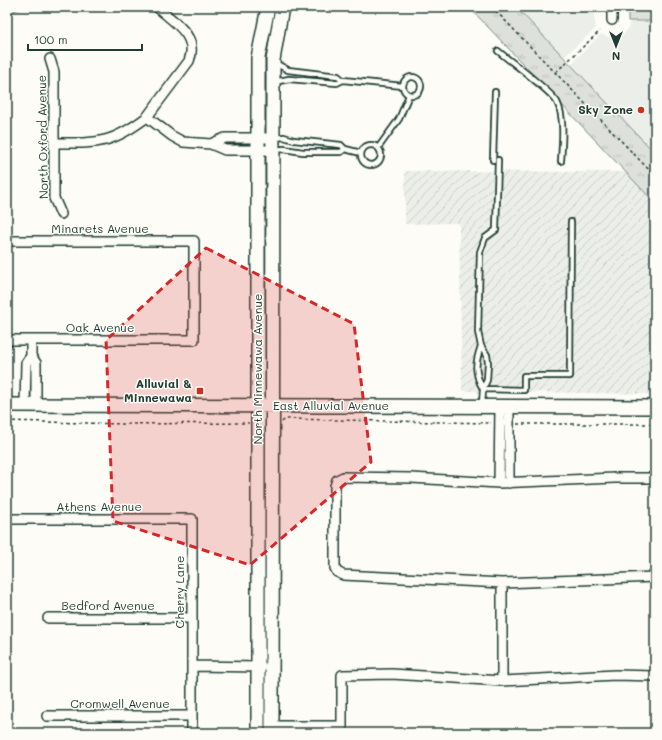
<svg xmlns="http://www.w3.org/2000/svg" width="662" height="740" viewBox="0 0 662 740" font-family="Mali,sans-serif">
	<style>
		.built { fill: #eceee9 }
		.industrial { fill: url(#industrial-furrows) }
		.green { fill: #dde0db; stroke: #7e8e88 }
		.park { fill: url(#park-tufts); stroke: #7e8e88 }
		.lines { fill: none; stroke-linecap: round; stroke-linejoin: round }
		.lane-casing { stroke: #1f3d34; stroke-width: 8 }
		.street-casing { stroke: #1f3d34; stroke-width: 12 }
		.secondary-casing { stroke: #1f3d34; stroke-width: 16 }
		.path { stroke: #1f3d34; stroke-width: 1.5; stroke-dasharray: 3 3; stroke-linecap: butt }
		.lane { stroke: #fdfcf7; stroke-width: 4.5 }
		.street { stroke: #fdfcf7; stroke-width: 9 }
		.secondary { stroke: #fdfcf7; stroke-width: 13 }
		.marked { fill: #d62828; fill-opacity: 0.2; stroke: #d62828; stroke-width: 3; stroke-dasharray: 8 5; stroke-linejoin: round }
		.poi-dot { fill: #c8321e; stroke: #fdfcf7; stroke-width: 1.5 }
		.labels { text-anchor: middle; stroke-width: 3; stroke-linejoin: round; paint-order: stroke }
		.poi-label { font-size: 12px; font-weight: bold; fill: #1f3d34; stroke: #fdfcf7; text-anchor: end }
		.street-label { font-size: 12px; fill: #1f3d34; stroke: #fdfcf7 }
	</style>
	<defs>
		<pattern id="industrial-furrows" width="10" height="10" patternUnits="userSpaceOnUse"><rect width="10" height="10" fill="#eceee9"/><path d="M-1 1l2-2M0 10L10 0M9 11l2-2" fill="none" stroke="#cacdc8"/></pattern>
		<pattern id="park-tufts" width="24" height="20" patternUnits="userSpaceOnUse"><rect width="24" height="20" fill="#dde0db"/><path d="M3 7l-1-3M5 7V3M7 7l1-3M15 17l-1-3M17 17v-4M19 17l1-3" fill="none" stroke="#bdc1bd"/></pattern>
	</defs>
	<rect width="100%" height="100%" fill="#fdfcf7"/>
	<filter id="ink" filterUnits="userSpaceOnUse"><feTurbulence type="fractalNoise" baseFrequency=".025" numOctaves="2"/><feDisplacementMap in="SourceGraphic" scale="8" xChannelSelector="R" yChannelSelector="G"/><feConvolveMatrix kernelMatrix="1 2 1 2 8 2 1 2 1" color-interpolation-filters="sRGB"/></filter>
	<g filter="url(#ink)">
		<path class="built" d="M516 7H598L594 16 596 28 564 57Z
			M630 21H655V153L571 64 601 34 609 37 622 36 628 29Z"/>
		<path class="industrial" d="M405 171 626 172 655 203V394L462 391 459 223 405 224Z"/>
		<path class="green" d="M625 7H655V21H628V12Z"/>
		<path class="park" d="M7 7H24L7 14Z
			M469 7H516L655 153V203Z"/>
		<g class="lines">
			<defs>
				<path id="lane" d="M498 51C511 62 550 90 557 102 565 117 562 145 561 161
					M403 86a9 9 0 1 1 18 0a9 9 0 1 1-18 0Z
					M343 80 403 86
					M274 82 289 79 337 83 343 80 338 76 288 70 275 63
					M274 138 284 137 294 140 341 145 345 149 341 152H303L284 149 274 150
					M361 155a10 10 0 1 1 20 0a10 10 0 1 1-20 0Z
					M378 148 399 119 409 95
					M345 149 361 153
					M493 160 495 92
					M481 346C475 363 474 373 483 389L487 380 488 363 487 355 481 346 478 332 480 252 485 238 496 230 498 160
					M482 405 483 389 524 390V376H570L571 222"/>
				<path id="street" d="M612 20V7
					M50 59 54 72V198L61 214
					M147 117 189 61C199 36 174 22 157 7
					M54 143C98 143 110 145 147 117L172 136 183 142 211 144 225 150H272
					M211 144 225 138H272
					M7 241H194V340H7
					M31 340V356L36 363V405
					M25 405 26 363 31 356
					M655 478H615L499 483 411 478 343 477 337 480 335 486V568L337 572 343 575 502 583 655 577
					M499 483 500 407
					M509 483V407
					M7 519H192V733
					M48 618H192
					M192 666 262 667
					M502 681V583
					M47 716H192
					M272 726H342
					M342 733V675L392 674 502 681 615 675 655 676"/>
				<path id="secondary" d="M7 405 655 407
					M258 733V58L268 7
					M272 733 273 82V60L282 7"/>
			</defs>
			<use href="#lane" class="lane-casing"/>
			<use href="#street" class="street-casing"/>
			<use href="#secondary" class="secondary-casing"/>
			<path class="path" d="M492 7 655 176
				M556 72 600 31
				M7 421 123 424 249 423
				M282 422 285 419 491 423
				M517 424H655"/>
			<use href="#lane" class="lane"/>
			<use href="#street" class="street"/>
			<use href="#secondary" class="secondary"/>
		</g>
	</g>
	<path class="marked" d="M206 248 354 324 371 462 250 565 113 521 106 340Z"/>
	<g class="poi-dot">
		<circle cx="641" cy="110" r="4"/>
		<rect x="196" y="387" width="8" height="8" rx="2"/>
	</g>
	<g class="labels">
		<g class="poi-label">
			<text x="633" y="114">Sky Zone</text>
			<text x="192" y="388">Alluvial &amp;<tspan x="192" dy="14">Minnewawa</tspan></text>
		</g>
		<g class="street-label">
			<text transform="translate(43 137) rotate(-91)" y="4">North Oxford Avenue</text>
			<text x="100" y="233">Minarets Avenue</text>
			<text x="100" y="332">Oak Avenue</text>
			<text transform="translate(258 369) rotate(-90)" y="4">North Minnewawa Avenue</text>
			<text x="331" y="410">East Alluvial Avenue</text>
			<text x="99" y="511">Athens Avenue</text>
			<text transform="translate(180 592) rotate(-90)" y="4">Cherry Lane</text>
			<text x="108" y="610">Bedford Avenue</text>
			<text x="120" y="708">Cromwell Avenue</text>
		</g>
	</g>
	<rect width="662" height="740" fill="none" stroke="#fdfcf7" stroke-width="24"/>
	<rect x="12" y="12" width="638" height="716" fill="none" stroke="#1f3d34" stroke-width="1.5" filter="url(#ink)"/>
	<g transform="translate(616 46) rotate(180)" stroke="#fdfcf7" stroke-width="3" paint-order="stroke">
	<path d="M0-3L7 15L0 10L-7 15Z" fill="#1f3d34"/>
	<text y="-6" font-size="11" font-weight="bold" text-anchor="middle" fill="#1f3d34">N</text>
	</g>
	<path d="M28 44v6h114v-6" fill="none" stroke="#1f3d34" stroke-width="2"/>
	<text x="34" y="44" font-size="12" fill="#1f3d34" stroke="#fdfcf7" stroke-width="3" paint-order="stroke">100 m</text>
</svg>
